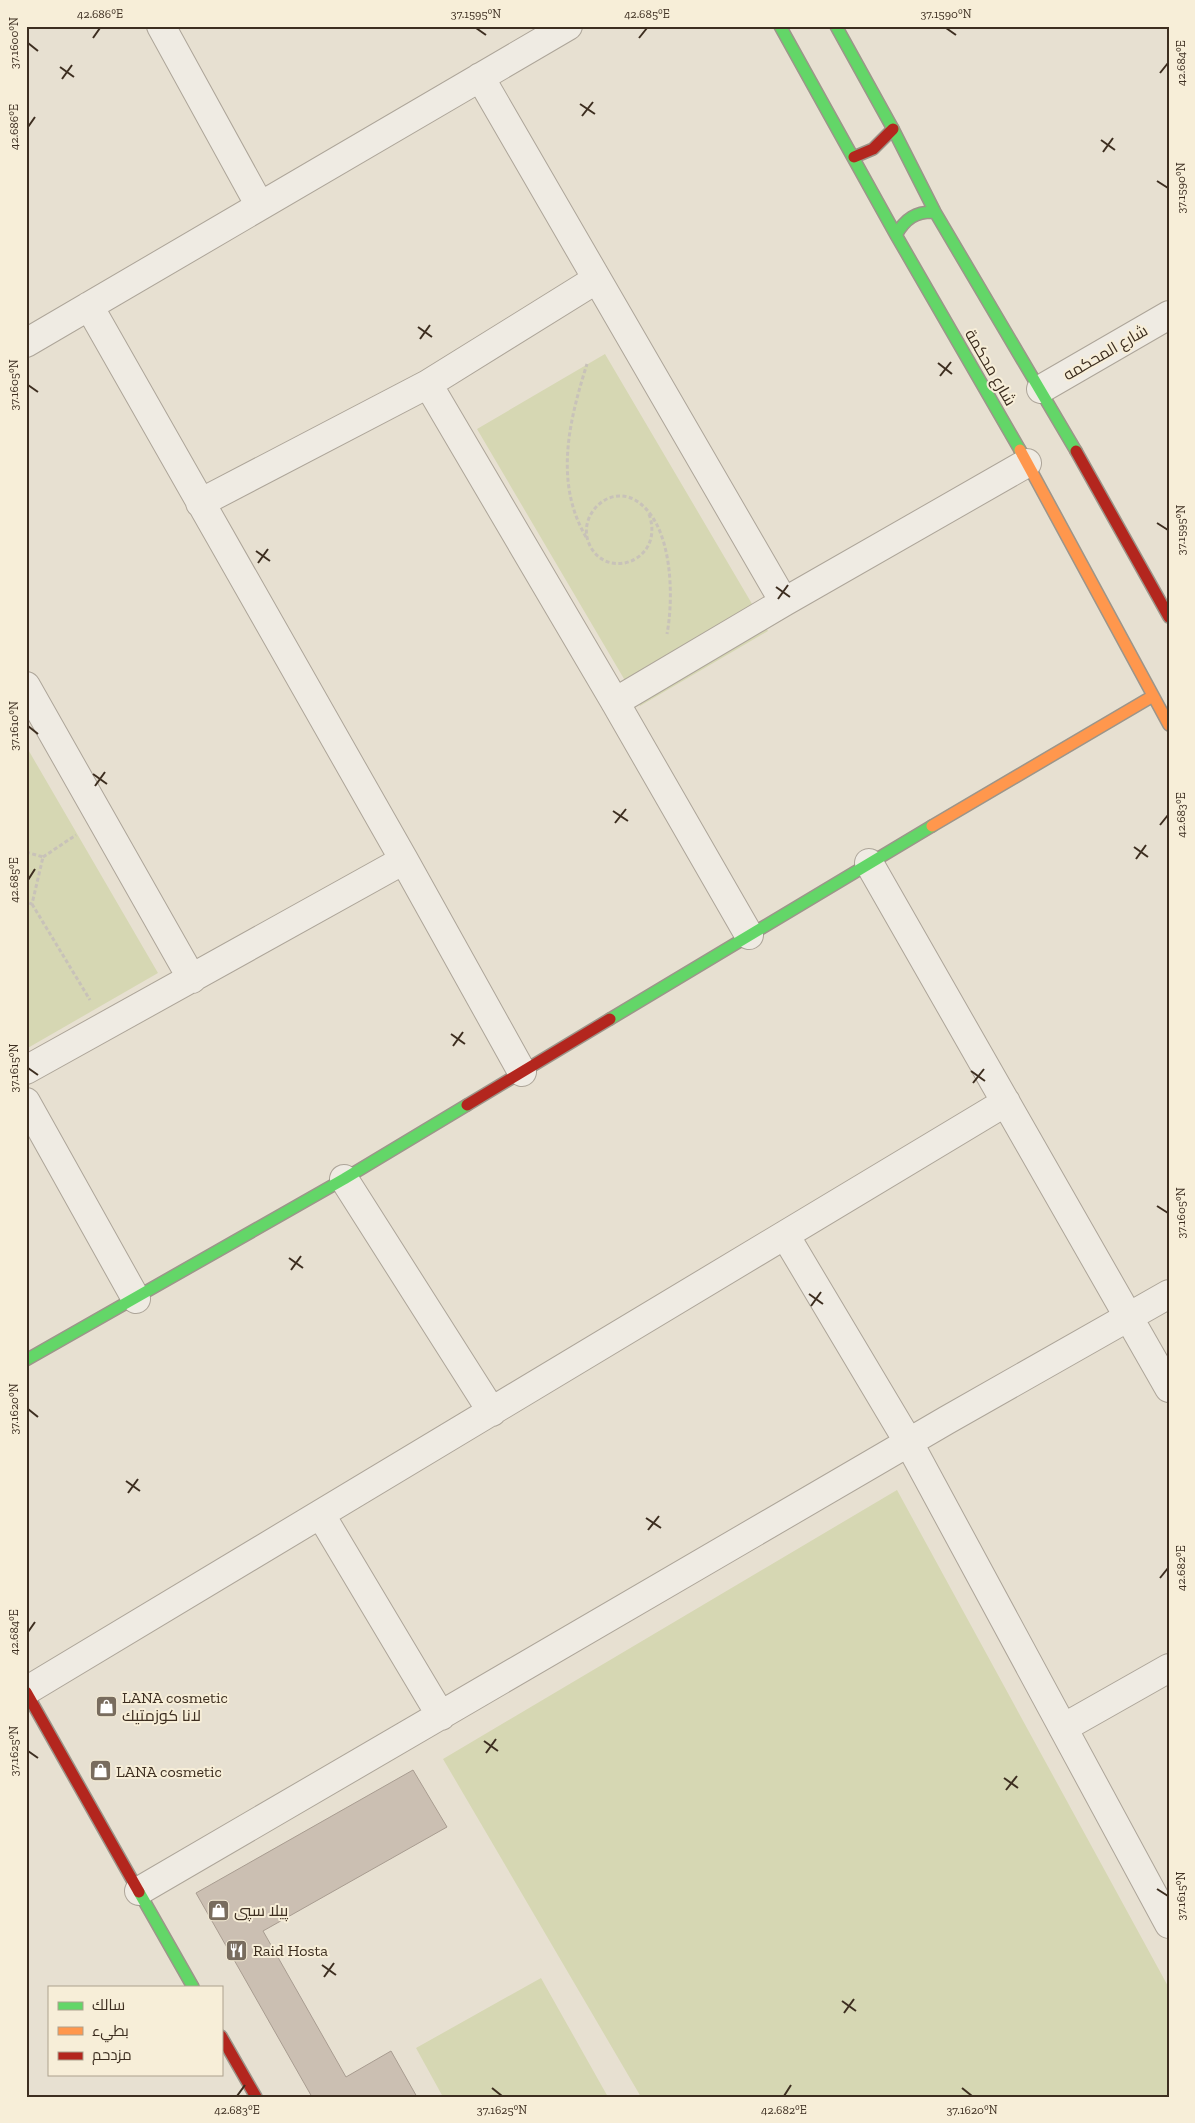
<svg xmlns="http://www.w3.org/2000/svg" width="1195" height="2123" viewBox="0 0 1195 2123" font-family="'Zilla Slab',Cairo,serif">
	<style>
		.green { fill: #d6d7b3 }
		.building { fill: #cbbfb2; stroke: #a89c90 }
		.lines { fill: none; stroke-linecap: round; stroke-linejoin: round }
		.street-casing { stroke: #ada599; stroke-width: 30 }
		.fast-casing { stroke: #9c958a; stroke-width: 14 }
		.slow-casing { stroke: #9c958a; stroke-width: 14 }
		.jam-casing { stroke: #9c958a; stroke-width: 14 }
		.path { stroke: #c8c2b9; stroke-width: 3; stroke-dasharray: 4 2.5; stroke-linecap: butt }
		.street { stroke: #efebe3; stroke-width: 28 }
		.fast { stroke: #63d668; stroke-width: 11 }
		.slow { stroke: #ff974d; stroke-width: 11 }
		.jam { stroke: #b3261e; stroke-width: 11 }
		.ticks { fill: none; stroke: #3d2e20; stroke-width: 2 }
		.labels { text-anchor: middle; stroke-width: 4; stroke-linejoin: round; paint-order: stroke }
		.street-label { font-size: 16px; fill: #3d2e20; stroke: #f7eed8 }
		.poi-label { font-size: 16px; fill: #3d2e20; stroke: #f7eed8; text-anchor: start }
		.neatline { fill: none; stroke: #3d2e20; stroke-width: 2 }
		.ticks-label { font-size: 12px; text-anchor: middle; fill: #3d2e20 }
	</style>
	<rect width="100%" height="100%" fill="#e7e0d1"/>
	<path class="green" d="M605 354 768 631 640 706 477 429Z
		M26 746 158 973 26 1049Z
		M897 1490 1169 1988V2097H641L443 1759Z
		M541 1978 608 2097H443L416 2048Z"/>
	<path class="building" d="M413 1770 447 1827 263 1931 346 2077 391 2051 417 2097H312L196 1893Z"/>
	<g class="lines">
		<defs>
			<path id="street" d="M161 26 260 206
				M480 77 784 602
				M89 306 404 860 522 1072
				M26 343 568 26
				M428 384 615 702 749 935
				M1041 389 1169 315
				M200 503 428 384 597 279
				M26 686 192 979
				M615 702 784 602 1027 463
				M869 863 1169 1388
				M26 1070 404 860
				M26 1102 136 1299
				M344 1179 492 1412
				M785 1235 909 1443 1169 1924
				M321 1515 441 1716
				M26 1691 1006 1102
				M1063 1728 1169 1668
				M139 1891 947 1420 1169 1294"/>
			<path id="fast" d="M780 26 896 235 1020 450
				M836 26 893 129 935 212 1076 451
				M896 235C905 219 916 211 935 212
				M610 1019 932 826
				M26 1360 344 1179 467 1105
				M139 1892 193 1987"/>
			<path id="slow" d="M1020 450 1169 725
				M932 826 1153 696"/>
			<path id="jam" d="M854 157 873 149 893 129
				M1076 451 1169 617
				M467 1105 610 1019
				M26 1692 139 1892
				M221 2036 256 2097"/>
		</defs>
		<use href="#street" class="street-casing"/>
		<use href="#fast" class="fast-casing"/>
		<use href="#slow" class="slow-casing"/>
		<use href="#jam" class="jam-casing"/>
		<path class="path" d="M649 514C666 562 603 583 588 541 579 514 609 485 635 500 673 522 674 597 667 634
			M586 537C554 482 569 421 587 364
			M26 852 43 857 32 904 26 902
			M43 857 76 835
			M32 904 90 1000"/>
		<use href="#street" class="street"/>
		<use href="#fast" class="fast"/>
		<use href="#slow" class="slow"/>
		<use href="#jam" class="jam"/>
	</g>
	<path class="ticks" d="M476 28 486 35M946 28 956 35M93 38 100 28M639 38 647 28M28 43 38 51M60 67 74 77M1160 73 1168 63M62 79 72 65M580 104 595 114M582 116 593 102M28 127 35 117M1101 140 1115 150M1103 152 1113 138M1157 181 1168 188M418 327 432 337M420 339 430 325M938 363 952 374M940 376 951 362M28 385 38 392M1157 523 1168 530M256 551 270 561M258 563 268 549M776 587 790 597M778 599 788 585M28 726 38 734M93 774 107 784M95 786 105 772M613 811 628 821M615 823 626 809M1160 825 1168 815M1134 847 1148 857M1136 859 1146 845M28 880 35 869M451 1034 465 1044M453 1046 463 1032M28 1068 38 1075M971 1071 985 1081M973 1083 984 1069M1157 1206 1168 1213M289 1258 303 1268M291 1270 301 1256M809 1294 823 1304M811 1306 821 1292M28 1409 38 1417M126 1481 140 1491M128 1493 138 1479M646 1518 661 1528M648 1530 659 1516M1160 1578 1168 1568M28 1632 35 1622M484 1741 498 1751M28 1751 38 1758M486 1753 496 1739M1004 1778 1018 1788M1006 1790 1017 1776M1157 1889 1168 1896M322 1965 336 1975M324 1977 334 1963M842 2001 856 2011M844 2013 854 1999M492 2088 502 2096M962 2088 972 2096M237 2096 245 2085M784 2096 791 2085"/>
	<defs>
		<symbol id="shop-square" viewBox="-11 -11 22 22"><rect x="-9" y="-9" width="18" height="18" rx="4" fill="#786c5e" stroke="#f7eed8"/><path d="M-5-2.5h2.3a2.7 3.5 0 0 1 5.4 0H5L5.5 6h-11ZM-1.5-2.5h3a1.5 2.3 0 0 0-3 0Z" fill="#fff"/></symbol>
		<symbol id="restaurant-square" viewBox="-11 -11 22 22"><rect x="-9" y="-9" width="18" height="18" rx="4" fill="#786c5e" stroke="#f7eed8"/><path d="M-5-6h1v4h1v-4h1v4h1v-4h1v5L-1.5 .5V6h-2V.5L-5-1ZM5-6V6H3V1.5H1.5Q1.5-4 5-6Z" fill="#fff"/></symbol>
	</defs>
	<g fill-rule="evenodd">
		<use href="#shop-square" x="94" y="1694" width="25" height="25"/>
		<use href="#shop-square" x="88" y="1758" width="25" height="25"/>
		<use href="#shop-square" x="206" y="1898" width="25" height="25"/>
		<use href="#restaurant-square" x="224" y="1938" width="25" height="25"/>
	</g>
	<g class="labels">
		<g class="street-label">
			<text transform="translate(1105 352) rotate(-30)" y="6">شارع المحكمه</text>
			<text transform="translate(991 367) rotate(60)" y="6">شارع محكمة</text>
		</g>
		<g class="poi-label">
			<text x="122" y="1703">LANA cosmetic<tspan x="122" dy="18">لانا کوزمتیك</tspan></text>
			<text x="116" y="1777">LANA cosmetic</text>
			<text x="234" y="1916">پيلا سپى</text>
			<text x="253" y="1956">Raid Hosta</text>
		</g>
	</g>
	<rect width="1195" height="2123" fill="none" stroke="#f7eed8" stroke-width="55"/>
	<rect x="48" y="1986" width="175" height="90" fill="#f7eed8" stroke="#ada18e"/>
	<rect x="58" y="2002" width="25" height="8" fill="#63d668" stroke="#ada18e"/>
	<text x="92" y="2010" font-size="15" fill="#3d2e20">سالك</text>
	<rect x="58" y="2027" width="25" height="8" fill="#ff974d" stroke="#ada18e"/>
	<text x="92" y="2036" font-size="15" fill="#3d2e20">بطيء</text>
	<rect x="58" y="2052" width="25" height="8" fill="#b3261e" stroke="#ada18e"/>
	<text x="92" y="2060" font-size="15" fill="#3d2e20">مزدحم</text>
	<rect x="28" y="28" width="1140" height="2068" class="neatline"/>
	<g class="ticks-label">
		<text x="100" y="18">42.686°E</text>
		<text x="476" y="18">37.1595°N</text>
		<text x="647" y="18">42.685°E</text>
		<text x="946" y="18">37.1590°N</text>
		<text transform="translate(14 43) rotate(-90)" y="4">37.1600°N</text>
		<text transform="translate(1181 63) rotate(-90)" y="4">42.684°E</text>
		<text transform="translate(14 127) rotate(-90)" y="4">42.686°E</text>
		<text transform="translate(1181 188) rotate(-90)" y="4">37.1590°N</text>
		<text transform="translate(14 385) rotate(-90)" y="4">37.1605°N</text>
		<text transform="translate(1181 530) rotate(-90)" y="4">37.1595°N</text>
		<text transform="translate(14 726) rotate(-90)" y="4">37.1610°N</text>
		<text transform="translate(1181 815) rotate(-90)" y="4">42.683°E</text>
		<text transform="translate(14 880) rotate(-90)" y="4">42.685°E</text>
		<text transform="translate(14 1068) rotate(-90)" y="4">37.1615°N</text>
		<text transform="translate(1181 1213) rotate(-90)" y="4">37.1605°N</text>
		<text transform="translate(14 1409) rotate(-90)" y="4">37.1620°N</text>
		<text transform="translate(1181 1568) rotate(-90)" y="4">42.682°E</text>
		<text transform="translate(14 1632) rotate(-90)" y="4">42.684°E</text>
		<text transform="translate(14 1751) rotate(-90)" y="4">37.1625°N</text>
		<text transform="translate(1181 1896) rotate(-90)" y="4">37.1615°N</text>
		<text x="237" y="2114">42.683°E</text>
		<text x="502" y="2114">37.1625°N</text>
		<text x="784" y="2114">42.682°E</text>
		<text x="972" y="2114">37.1620°N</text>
	</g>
</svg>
